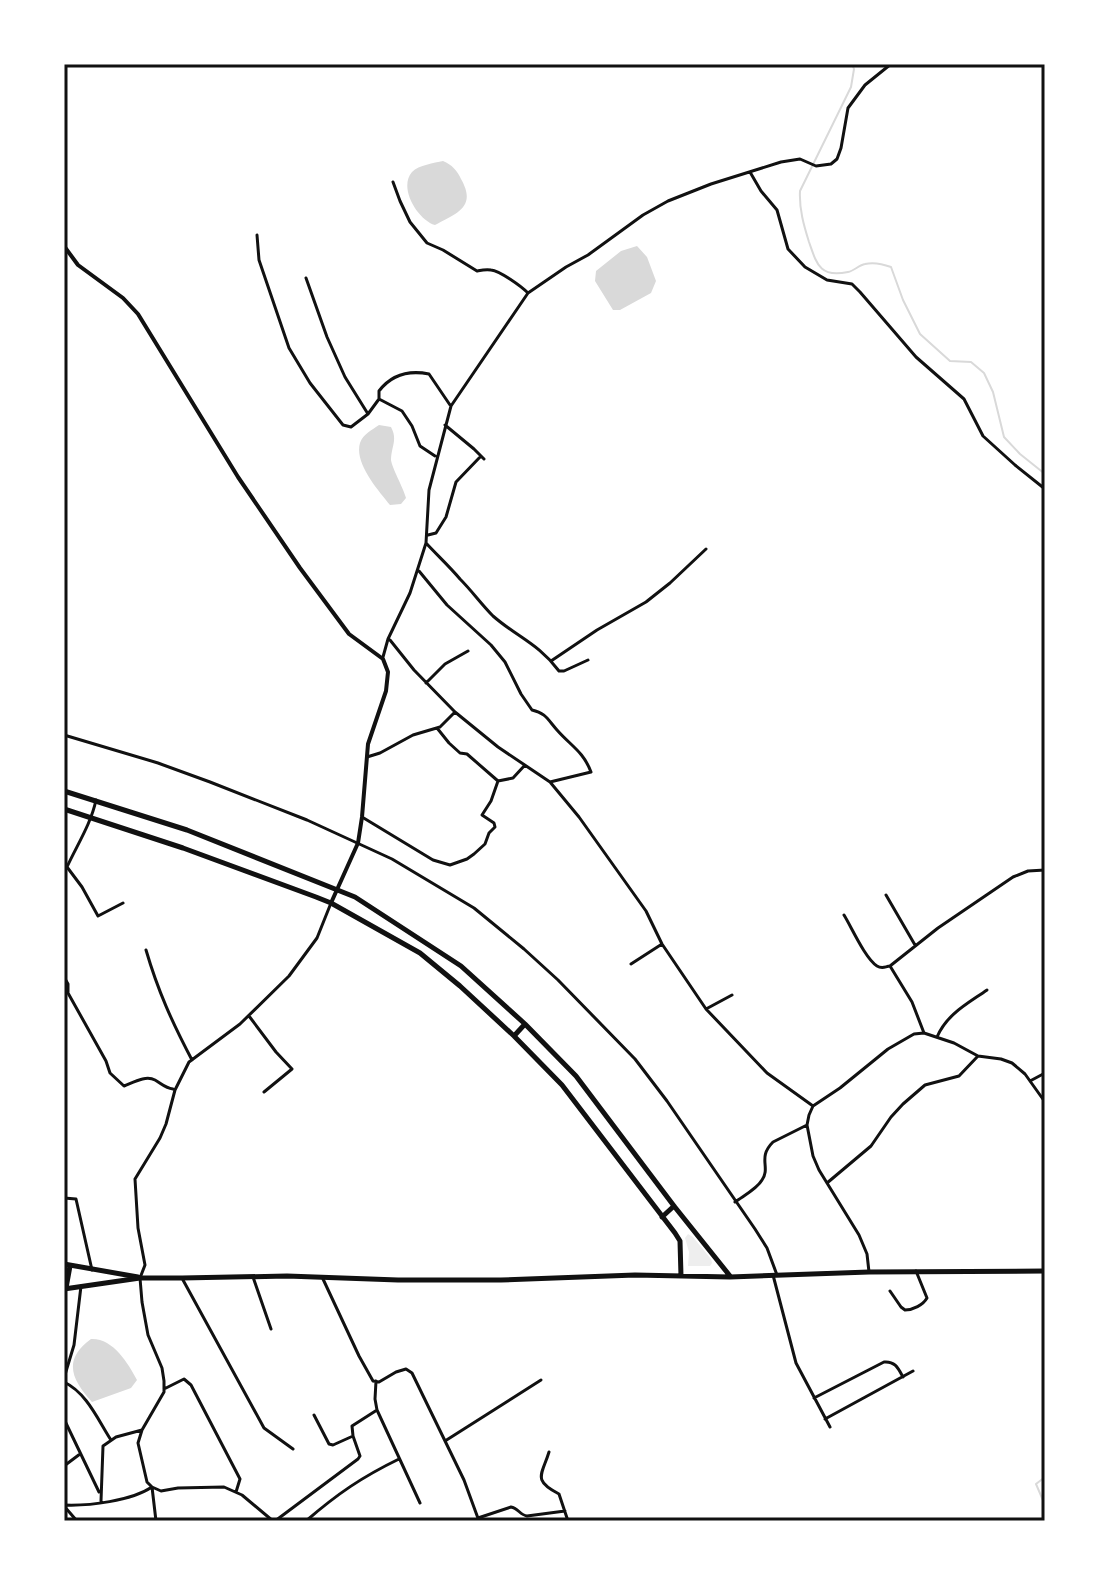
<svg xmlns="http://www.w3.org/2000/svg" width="1109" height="1585" viewBox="0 0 1109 1585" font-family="Karla,sans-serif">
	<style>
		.green { fill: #eee }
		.water { fill: #d9d9d9 }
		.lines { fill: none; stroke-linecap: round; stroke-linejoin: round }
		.stream { stroke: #d9d9d9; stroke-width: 2 }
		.minor { stroke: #111; stroke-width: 3 }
		.tertiary { stroke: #111; stroke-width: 4 }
		.secondary { stroke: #111; stroke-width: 5 }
		.primary { stroke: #111; stroke-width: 5 }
		.neatline { fill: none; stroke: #111; stroke-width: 3 }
	</style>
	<rect width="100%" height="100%" fill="#fff"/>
	<path class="green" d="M688 1234 693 1237 711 1259 712 1263 710 1266H688L689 1252 685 1238Z"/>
	<path class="water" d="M443 161C452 165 457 170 461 179 477 207 457 213 435 225 418 220 398 188 412 172 419 165 434 163 443 161Z
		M637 246 647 257 656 281 651 293 620 310H613L595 281 596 271 621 251Z
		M379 425 391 427C398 440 391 447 391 460 392 468 403 487 406 498L401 504 390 505C378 490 354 463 360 443 363 434 372 430 379 425Z
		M91 1339C113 1338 128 1363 137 1380L131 1388 92 1402C72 1380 62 1360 91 1339Z"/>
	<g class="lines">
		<path class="stream" d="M852 64 854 69 851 87 800 191C799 209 804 226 809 242 817 265 820 278 848 272 854 271 859 265 865 264 873 262 883 264 891 267L903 300 920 334 950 361 971 362 984 373 993 392 1004 437 1020 454 1045 474
			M1045 1477 1036 1484 1045 1505"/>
		<path class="minor" d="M750 172 761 191 777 210 788 249 805 267 827 280 852 284 860 292 916 357 964 399 983 436 1015 465 1045 489
			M393 182 400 201 410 222 427 243 443 250 477 271C482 270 486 269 491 270 500 271 521 286 528 293
			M257 235 259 260 289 348 310 383 343 425 351 427 368 414 379 399V391C392 374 409 370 429 374L450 405
			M306 278 327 337 345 377 368 414
			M379 399 402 411 412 426 420 446 435 456
			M445 425 474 449 484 459
			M428 535 436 533 446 517 456 482 481 456
			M426 543C437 555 449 566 460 579 472 591 481 604 493 616 517 637 539 644 559 671H564L588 660
			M419 571 447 605 491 645 505 662 521 694 532 710C546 713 548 720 557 730 571 746 583 751 591 772L550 782
			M390 640 414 670 455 712 498 747 550 782 579 817 646 911 662 944 706 1009 767 1073 813 1106
			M383 657 388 639 410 593 426 543 429 490 451 406 528 293 566 267 588 255 643 215 668 201 711 184 781 162 800 159 816 166 831 164 837 159 841 148 848 108 865 85 891 64
			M551 661 597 630 646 602 670 583 706 549
			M426 683 445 664 468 651
			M437 728 449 743 460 753 467 754 498 781 513 778 525 765
			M64 735 158 763 210 782 307 820 392 859 474 908 524 949 558 980 635 1059 667 1101 755 1229 767 1248 777 1275
			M367 757 380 753 413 735 440 727 455 712
			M96 800C91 824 77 845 67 867L82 887 98 916 123 903
			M362 817 433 860 450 865 467 859 474 854 485 844 489 833 495 827 494 823 482 815 491 801 498 781
			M886 895 915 945
			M844 915C852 928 865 958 877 966 882 969 884 967 890 966L938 928 1013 877 1028 871 1045 870
			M146 950C158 991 172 1022 192 1060
			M631 964 662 944
			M890 966 912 1002 924 1033
			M64 977 68 984V993
			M64 992 68 993 106 1061 110 1073 124 1086C134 1082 146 1075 155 1080 162 1084 165 1088 173 1089
			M706 1009 732 995
			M249 1016 276 1052 292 1069 264 1092
			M937 1037C947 1014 967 1004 987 990
			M1030 1081 1045 1073
			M827 1183 871 1146 891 1117 903 1104 925 1085 959 1076 978 1056
			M64 1198 76 1199 92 1270
			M735 1202C743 1196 757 1189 762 1180 771 1167 757 1158 773 1142L807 1125
			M869 1272 867 1254 859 1235 819 1170 813 1156 807 1125 809 1115 813 1106 840 1088 888 1049 914 1034 924 1033 954 1043 978 1056 1001 1059 1012 1063 1025 1074 1045 1102
			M773 1275 796 1363 830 1427
			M253 1277 271 1329
			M323 1279 359 1356 373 1381 379 1382 396 1372 406 1369 412 1373 464 1480 479 1521
			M183 1280 264 1428 293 1449
			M890 1291 901 1307 905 1310C913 1310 923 1305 927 1298L916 1271
			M64 1378 74 1345 81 1286
			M376 1381 375 1399 377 1410 420 1503
			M64 1382C87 1393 98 1420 111 1440
			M164 1389 184 1379 191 1385 240 1479 236 1492
			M814 1398 884 1362C895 1361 898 1368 903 1377
			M314 1415 329 1444 333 1445 353 1436
			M64 1419 99 1492
			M825 1419 913 1371
			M445 1441 541 1380
			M549 1452C542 1475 532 1480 559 1494L568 1521
			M64 1466 80 1454
			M101 1501 103 1446 116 1437 142 1430
			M64 1505C89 1506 131 1501 152 1487L156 1521
			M64 1506 77 1521
			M478 1518 511 1507C518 1508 520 1515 527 1516L565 1511
			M273 1521 242 1495 224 1487 178 1488 161 1491 152 1487 147 1482 138 1443 142 1430 164 1392V1381L162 1368 148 1335 142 1302 140 1278 145 1265 138 1228 135 1179 160 1138 166 1124 175 1090 189 1062 240 1024 289 976 317 938 331 903
			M275 1521 358 1459 360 1456 353 1436 352 1426 377 1410
			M306 1521C337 1494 362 1477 399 1459"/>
		<path class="tertiary" d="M64 246 78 265 123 298 138 314 238 477 300 568 349 634 383 659 388 672 386 691 368 744 362 817 358 843 331 903"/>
		<path class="secondary" d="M64 1264 138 1277"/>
		<path class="primary" d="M64 791 187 830 355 897 461 966 525 1024 576 1076 674 1206 730 1276
			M64 809 183 848 316 897 331 903 420 953 460 986 514 1036 562 1085 675 1233 680 1241 681 1276
			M514 1036 525 1024
			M662 1217 674 1206
			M66 1288 70 1266
			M64 1289 140 1278H182L287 1276 398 1280H501L635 1275 730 1277 869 1272 1045 1271"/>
	</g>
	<rect width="1109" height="1585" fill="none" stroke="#ffffff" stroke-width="132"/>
	<rect x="66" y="66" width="977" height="1453" class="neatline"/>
</svg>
